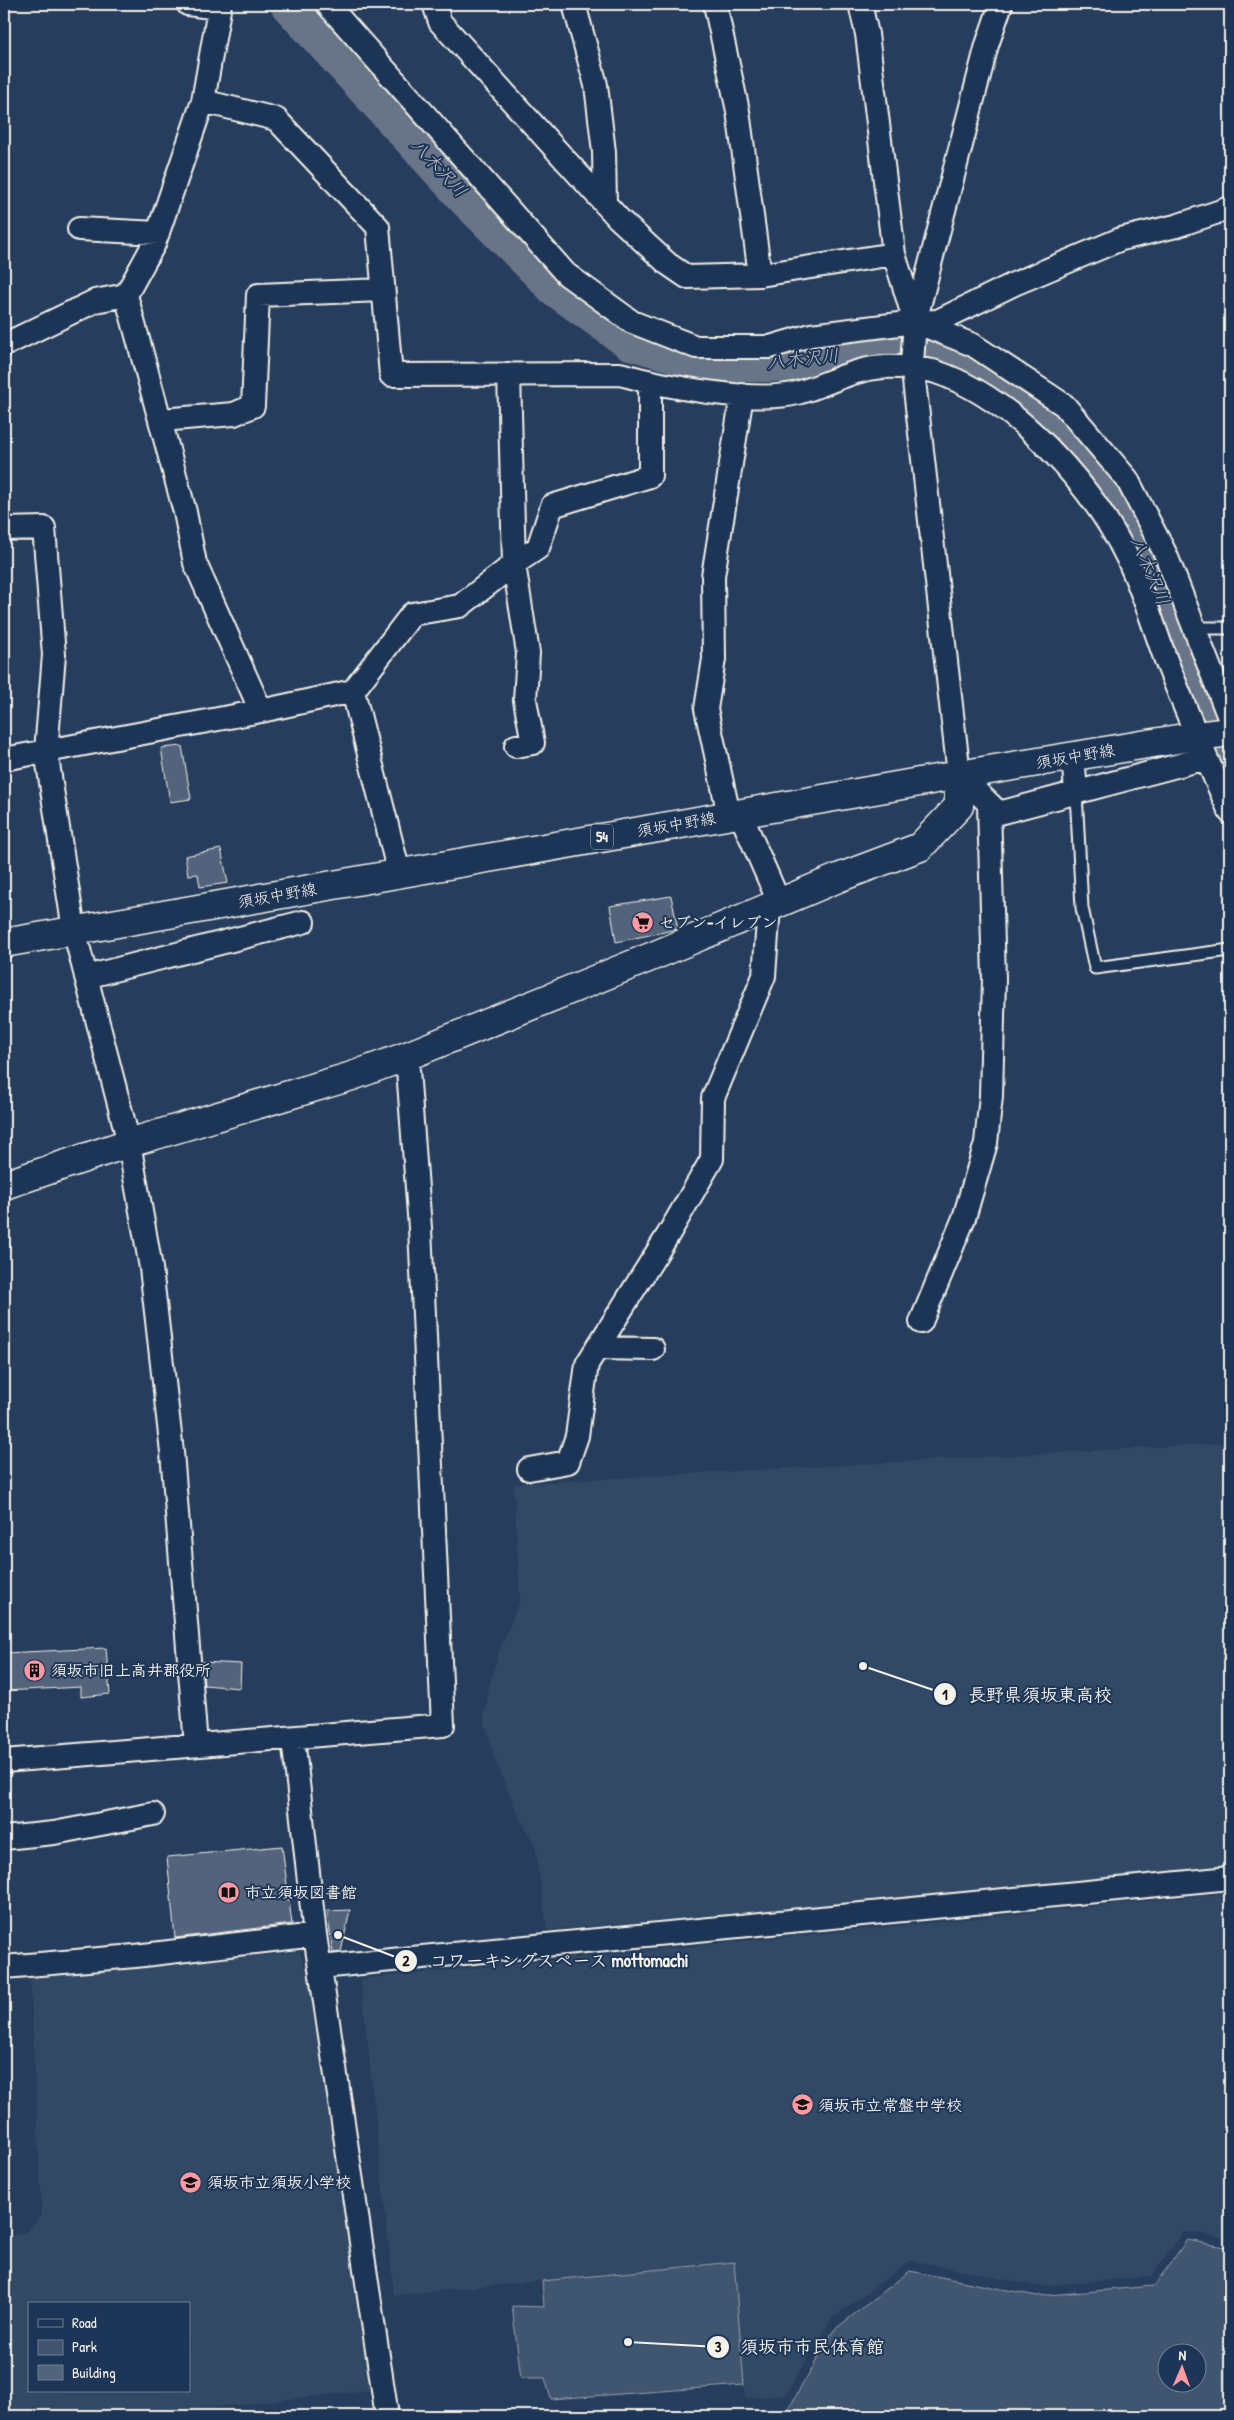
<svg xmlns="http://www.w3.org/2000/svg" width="1234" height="2420" viewBox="0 0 1234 2420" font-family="'Patrick Hand','Klee One',sans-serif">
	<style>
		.built { fill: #334966; fill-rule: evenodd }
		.green { fill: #40546f; stroke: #9aa2ac; fill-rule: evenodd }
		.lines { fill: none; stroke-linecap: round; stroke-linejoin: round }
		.river { stroke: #677588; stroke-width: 38 }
		.building { fill: #52647b; stroke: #f4f1e8 }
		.service-casing { stroke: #f4f1e8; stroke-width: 15 }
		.minor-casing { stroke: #f4f1e8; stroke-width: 26 }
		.tertiary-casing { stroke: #f4f1e8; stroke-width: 31 }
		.primary-casing { stroke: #f4f1e8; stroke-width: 31 }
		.service { stroke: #1d3557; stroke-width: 11 }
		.minor { stroke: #1d3557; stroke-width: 22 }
		.tertiary { stroke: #1d3557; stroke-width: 28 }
		.primary { stroke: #1d3557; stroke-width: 28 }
		.labels { text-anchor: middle; stroke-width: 4; stroke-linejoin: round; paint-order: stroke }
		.shield { fill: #1d3557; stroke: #b4b9bc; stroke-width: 1 }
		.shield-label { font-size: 15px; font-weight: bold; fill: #f4f1e8 }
		.street-label { font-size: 16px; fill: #f4f1e8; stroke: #1d3557 }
		.poi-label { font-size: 16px; font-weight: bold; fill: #f4f1e8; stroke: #1d3557; text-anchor: start }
		.water-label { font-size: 18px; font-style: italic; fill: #bcbfc2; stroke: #1d3557 }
		.leader { fill: none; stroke: #f4f1e8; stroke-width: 2 }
		.callout-dot { fill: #f4f1e8; stroke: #1d3557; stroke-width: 2 }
		.mark-label { font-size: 15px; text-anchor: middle; font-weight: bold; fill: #111 }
		.callout-label { font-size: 18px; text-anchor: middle; font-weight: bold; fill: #f4f1e8; stroke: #1d3557; stroke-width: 4; stroke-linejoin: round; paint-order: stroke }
	</style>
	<rect width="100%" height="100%" fill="#263d5d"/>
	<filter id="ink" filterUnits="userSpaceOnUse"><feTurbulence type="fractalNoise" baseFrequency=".02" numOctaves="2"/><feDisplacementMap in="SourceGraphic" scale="10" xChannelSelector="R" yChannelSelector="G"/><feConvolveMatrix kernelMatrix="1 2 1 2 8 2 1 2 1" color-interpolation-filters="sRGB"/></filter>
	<g filter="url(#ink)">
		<path class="built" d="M1230 1443V1869L547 1930 535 1846 515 1808 495 1759 484 1718 489 1687 501 1646 520 1601 514 1484Z
			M1230 1893V2239L1184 2231 1151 2276 1038 2286 911 2260 831 2319 785 2395 745 2398 733 2262 394 2295 361 1979Z
			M300 1952 317 2007 358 2292 369 2390 138 2416H4V2237L27 2232 42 2214 30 1975ZM29 2304H189V2391H29Z"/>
		<path class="green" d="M1187 2240 1230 2248V2416H758L785 2415 834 2330 910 2271 1037 2296 1154 2286ZM1166 2352H1196V2382H1166Z
			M734 2262 744 2385 551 2399 545 2378H521L512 2306 544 2307 542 2281Z"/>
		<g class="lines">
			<path class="river" d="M289 4 466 198 556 288 630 341 708 363H783L882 349 947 354 1001 385 1062 435 1098 474 1126 515 1153 573 1230 762"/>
		</g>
		<path class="building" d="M182 746 191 799 170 802 161 748Z
			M221 849 228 883 200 887 198 874 188 875 185 856Z
			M671 896 678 929 616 942 610 906Z
			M106 1648 110 1694 81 1697V1687L4 1691V1653Z
			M202 1662 241 1664 240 1688 204 1685Z
			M282 1846 292 1924 175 1938 167 1857Z
			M350 1910 341 1952 333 1953 327 1911Z"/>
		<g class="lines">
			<defs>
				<path id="service" d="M1194 628H1230
					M1076 792 1082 908 1095 968 1230 950"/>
				<path id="minor" d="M188 4 218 8
					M327 4 566 274 632 322 696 347H770L811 335 915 322 938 321 1014 284 1121 239 1176 226 1230 208
					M434 4 440 22 619 219 668 264 687 277 760 275 894 254
					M574 4 596 85 604 152 605 204
					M715 4 738 111 760 275
					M860 4 867 34 894 254 915 322 912 363 959 775 999 813 1206 758
					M203 101 276 119 378 227 391 375 620 374C662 386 755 404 797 393 828 385 850 369 884 367 894 366 928 369 936 372 1014 398 1092 485 1127 557 1143 590 1154 628 1167 663 1187 713 1208 763 1230 812
					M79 229 158 233
					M126 295 185 512 195 563 261 711
					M915 322 987 45 1001 4
					M918 323 973 345 1064 405 1127 479 1166 555 1230 720
					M4 345 95 301 126 295 154 244 203 101 220 4
					M161 420 234 414 253 406 258 295 383 290
					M4 529 44 528 54 655 46 751 74 930 129 1143 151 1268 172 1452 196 1745
					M353 691 399 873
					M516 746 533 743 525 700 528 653 514 564 538 548 552 506 650 476V382
					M1073 755 1076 792
					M4 759 261 711 353 691 412 614 460 606 514 564 509 374
					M740 813 779 902
					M729 815 706 709 714 659 713 576 742 395
					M86 977 303 922
					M921 1322 964 1218 986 1143 991 1096 994 979 989 806
					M597 1348 653 1349
					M529 1469 568 1462 577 1436 587 1364 668 1235 712 1159 713 1098 764 976 769 907
					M293 1738 315 1935 387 2416
					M4 1761 443 1725 420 1228 407 1056
					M4 1838 54 1833 153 1814
					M4 1967 135 1956 315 1935
					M320 1967 1230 1878"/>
				<path id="tertiary" d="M4 1185 129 1143 352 1076 407 1056 658 954 838 878 920 847 959 806V775"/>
				<path id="primary" d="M4 943 959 775 1196 736 1230 732"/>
			</defs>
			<use href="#service" class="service-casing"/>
			<use href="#minor" class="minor-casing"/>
			<use href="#tertiary" class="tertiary-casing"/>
			<use href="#primary" class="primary-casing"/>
			<use href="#service" class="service"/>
			<use href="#minor" class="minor"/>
			<use href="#tertiary" class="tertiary"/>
			<use href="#primary" class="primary"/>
		</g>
	</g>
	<defs>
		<symbol id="supermarket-disc" viewBox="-11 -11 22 22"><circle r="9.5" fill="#ff9aa2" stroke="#1d3557"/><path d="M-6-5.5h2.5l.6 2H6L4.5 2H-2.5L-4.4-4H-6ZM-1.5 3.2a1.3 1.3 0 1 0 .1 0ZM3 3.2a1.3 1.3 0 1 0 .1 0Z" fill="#111"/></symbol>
		<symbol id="building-disc" viewBox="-11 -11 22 22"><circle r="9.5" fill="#ff9aa2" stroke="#1d3557"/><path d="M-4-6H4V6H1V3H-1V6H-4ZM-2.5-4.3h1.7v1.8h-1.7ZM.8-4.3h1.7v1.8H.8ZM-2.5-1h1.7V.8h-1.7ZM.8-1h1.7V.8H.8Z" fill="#111"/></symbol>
		<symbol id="library-disc" viewBox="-11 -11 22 22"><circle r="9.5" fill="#ff9aa2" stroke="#1d3557"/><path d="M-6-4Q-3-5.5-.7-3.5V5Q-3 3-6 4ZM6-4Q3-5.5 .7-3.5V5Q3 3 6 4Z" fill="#111"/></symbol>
		<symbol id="school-disc" viewBox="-11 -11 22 22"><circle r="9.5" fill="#ff9aa2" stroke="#1d3557"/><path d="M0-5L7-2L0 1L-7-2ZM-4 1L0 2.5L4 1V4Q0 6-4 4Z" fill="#111"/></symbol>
	</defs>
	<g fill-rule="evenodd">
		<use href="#supermarket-disc" x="630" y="910" width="25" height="25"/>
		<use href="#building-disc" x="22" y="1658" width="25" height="25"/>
		<use href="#library-disc" x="216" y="1880" width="25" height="25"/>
		<use href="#school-disc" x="790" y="2092" width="25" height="25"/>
		<use href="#school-disc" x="178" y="2170" width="25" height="25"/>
	</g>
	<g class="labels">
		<rect class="shield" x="591" y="824.5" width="22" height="25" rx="4"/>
		<g class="shield-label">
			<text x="602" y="842">54</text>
		</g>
		<g class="street-label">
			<text transform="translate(1075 756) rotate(-10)" y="6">須坂中野線</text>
			<text transform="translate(676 824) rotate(-10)" y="6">須坂中野線</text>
			<text transform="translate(277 895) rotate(-10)" y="6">須坂中野線</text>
		</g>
		<g class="poi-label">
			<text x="659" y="928">セブン-イレブン</text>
			<text x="51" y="1676">須坂市旧上高井郡役所</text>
			<text x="245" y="1898">市立須坂図書館</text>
			<text x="818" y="2111">須坂市立常盤中学校</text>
			<text x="207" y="2188">須坂市立須坂小学校</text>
		</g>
		<g class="water-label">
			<text transform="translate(439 168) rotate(47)" y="6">八木沢川</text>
			<text transform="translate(803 359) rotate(-6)" y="6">八木沢川</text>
			<text transform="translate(1150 571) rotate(67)" y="6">八木沢川</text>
		</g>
	</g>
	<path class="leader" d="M863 1666L945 1694M338 1935L406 1961M628 2342L718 2347"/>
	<g class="callout-dot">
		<circle cx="863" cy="1666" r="5"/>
		<circle cx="338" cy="1935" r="5"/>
		<circle cx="628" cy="2342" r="5"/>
		<circle cx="945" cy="1694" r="12"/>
		<circle cx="406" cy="1961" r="12"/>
		<circle cx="718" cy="2347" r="12"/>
	</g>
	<g class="mark-label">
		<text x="945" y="1700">1</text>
		<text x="406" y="1966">2</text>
		<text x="718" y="2352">3</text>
	</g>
	<g class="callout-label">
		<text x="1040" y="1701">長野県須坂東高校</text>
		<text x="559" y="1967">コワーキングスペース mottomachi</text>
		<text x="812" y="2353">須坂市市民体育館</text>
	</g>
	<rect width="1234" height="2420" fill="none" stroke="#1d3557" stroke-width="20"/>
	<rect x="10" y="10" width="1214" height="2400" fill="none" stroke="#f4f1e8" stroke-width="2" filter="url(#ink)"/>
	<rect x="28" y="2302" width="162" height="90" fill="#1d3557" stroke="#738091"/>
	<rect x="38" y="2319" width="25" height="8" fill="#1d3557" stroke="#738091"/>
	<text x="72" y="2328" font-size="15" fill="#f4f1e8">Road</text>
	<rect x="38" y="2340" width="25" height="15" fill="#40546f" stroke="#738091"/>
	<text x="72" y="2352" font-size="15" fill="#f4f1e8">Park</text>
	<rect x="38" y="2365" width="25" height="15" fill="#52647b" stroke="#738091"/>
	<text x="72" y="2378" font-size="15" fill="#f4f1e8">Building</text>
	<g transform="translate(1182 2368) rotate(2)"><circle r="24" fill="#1d3557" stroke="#738091"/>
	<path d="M0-4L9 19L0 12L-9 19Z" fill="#ff9aa2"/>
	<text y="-8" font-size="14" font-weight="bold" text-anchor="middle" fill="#f4f1e8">N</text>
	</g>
</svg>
